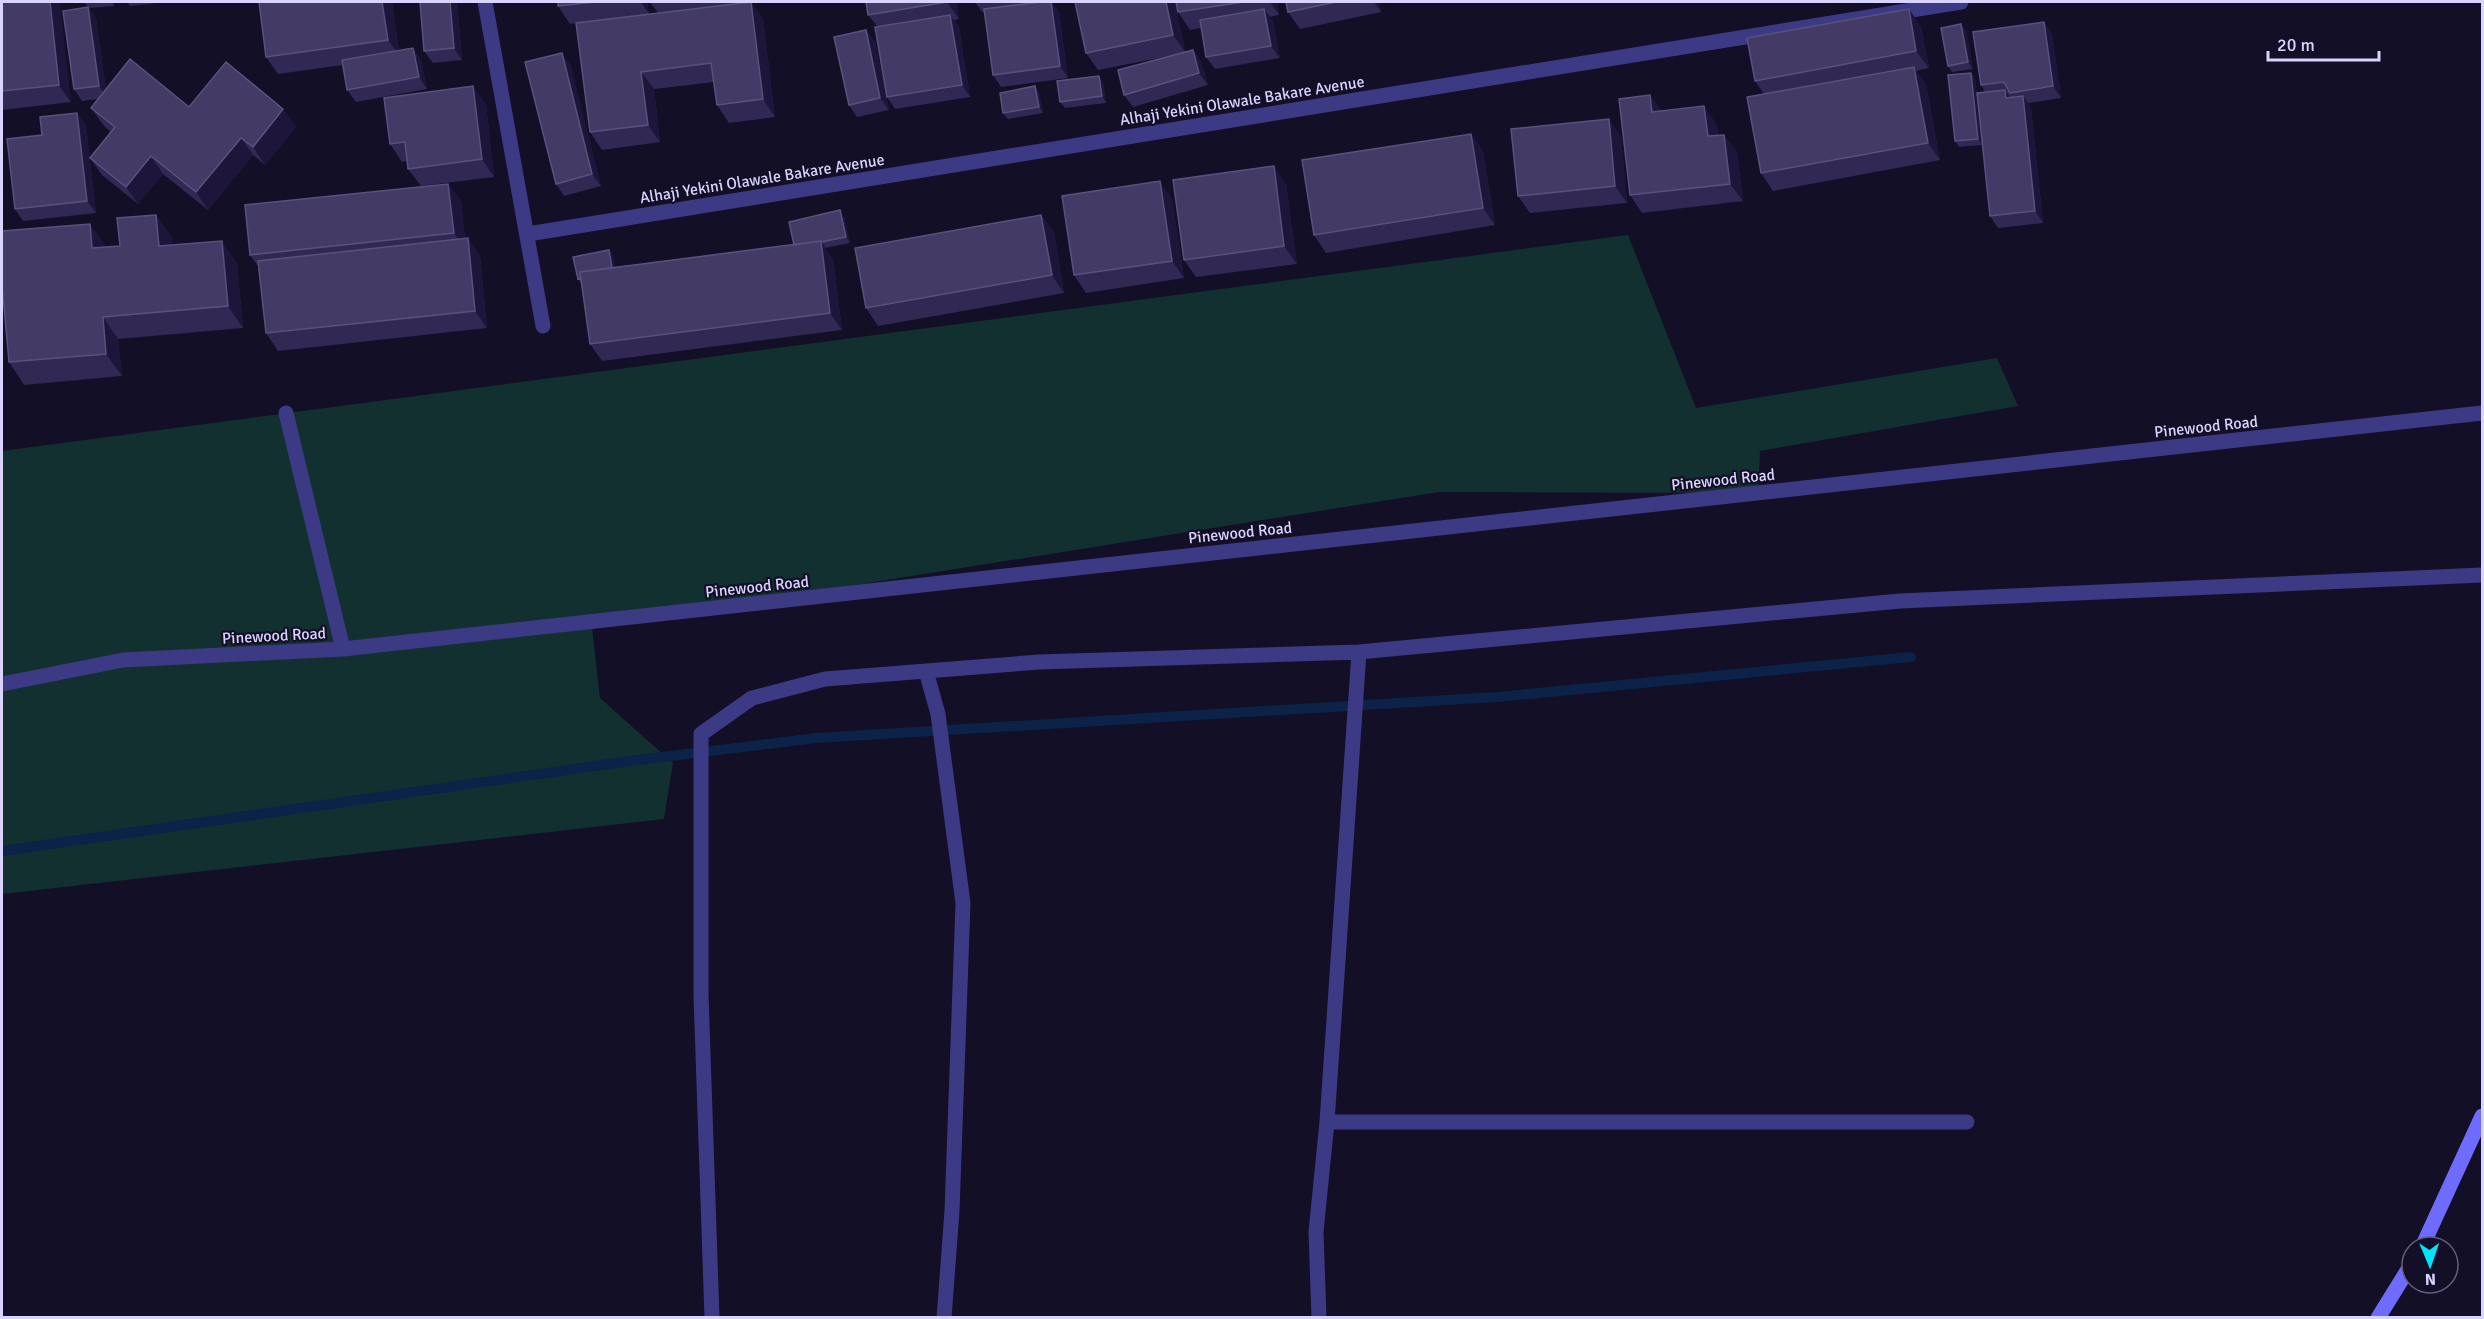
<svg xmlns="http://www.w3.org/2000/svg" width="2484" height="1319" viewBox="0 0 2484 1319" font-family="Signika,sans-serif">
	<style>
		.green { fill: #12302f }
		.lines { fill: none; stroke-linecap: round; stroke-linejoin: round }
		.stream { stroke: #0c2248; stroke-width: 10 }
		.street { stroke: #3d3a85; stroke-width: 15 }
		.secondary { stroke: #6f6bff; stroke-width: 15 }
		.wall { fill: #312854 }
		.shaded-wall { fill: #1d163a }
		.building { fill: #433a66; stroke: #5a527e; stroke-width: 1.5 }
		.labels { text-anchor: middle; stroke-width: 4.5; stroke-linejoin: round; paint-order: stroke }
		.street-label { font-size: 16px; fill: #d9d4ff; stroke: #130f26 }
	</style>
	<rect width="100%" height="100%" fill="#130f26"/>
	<path class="green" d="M1628 235 1696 408 1997 358 2018 406 1760 451 1758 493 1439 492 592 627 600 698 673 763 664 819 2 894V451Z"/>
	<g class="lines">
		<path class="stream" d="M2 851 630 761 816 738 1497 697 1911 657"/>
		<path class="street" d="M485 2 543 326
			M528 234 1961 2
			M286 413 343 649
			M926 671 938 714 963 903 952 1211 944 1318
			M2 684 123 660 343 649 2482 413
			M1327 1122H1967
			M712 1318 701 995V734L752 698 825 679 1039 662 1359 652 1900 601 2482 575
			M1319 1318 1316 1232 1327 1122 1359 652"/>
		<path class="secondary" d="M2422 1247 2482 1116
			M2378 1318 2412 1263"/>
	</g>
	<path class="wall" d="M2 2 71 102 2 110Z
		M84 2H113L114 6 89 8 96 19 106 90 189 107 283 109 296 127 265 165 253 155 208 210 163 174 138 204 102 175 90 158 111 132 104 126 91 108 99 99 82 101 74 89 88 7Z
		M127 2H166L130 6Z
		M392 2 399 50 413 48 421 60 427 89 356 102 347 90 343 65 278 74 266 57Z
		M457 2 462 60 433 63 424 51Z
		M558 2H647L649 14 658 13 650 2H751L763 19 775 117 729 123 717 105 714 82 654 89 660 142 602 150 590 132 576 23 570 24 558 6Z
		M866 2H956L959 19 954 20 959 27 970 97 895 109 887 97 877 26 868 15Z
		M975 2H1051L1059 12 1068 78 1001 87 993 75 984 12H982Z
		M1175 2 1185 52 1193 50 1201 62 1208 85 1133 107 1124 95 1169 56 1098 70 1086 53Z
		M1176 2H1277L1279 15 1269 17 1273 21 1280 58 1215 69 1206 57 1201 28 1190 30 1178 12Z
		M1286 2H1379L1381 12 1300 29 1288 12Z
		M1909 9 1921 27 1929 68 1916 71 1926 84 1940 160 1773 191 1761 173 1764 94 1755 81Z
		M2044 22 2052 34 2061 98 2028 103 2031 108 2043 223 1998 228 1990 216 1985 92 1981 85Z
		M866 30 875 42 889 110 857 117 849 105Z
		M1966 30 1973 69 1952 72 1948 66Z
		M570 64 601 186 564 196 556 184Z
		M1971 73 1975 79 1982 145 1959 147 1955 141Z
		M1099 76 1103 82 1106 103 1065 108 1060 102Z
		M1035 86 1039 93 1043 113 1008 119 1003 113Z
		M1650 95 1661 111 1704 106 1716 124 1718 135H1724L1737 152 1743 201 1642 213 1630 195Z
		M486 104 494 177 421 186 408 169 407 161 402 162 390 144Z
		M77 113 86 125 96 213 23 221 15 209 42 135Z
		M1471 134 1483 151 1495 225 1326 253 1314 235Z
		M1621 136 1627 203 1530 213 1518 196Z
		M448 184 461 201 465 239 468 238 480 256 487 328 278 351 266 333 258 266 250 255Z
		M1286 184 1297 264 1196 277 1184 260Z
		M1172 199 1184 278 1086 293 1074 275Z
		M156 215 172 238V245L237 263 243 328 118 339 122 376 24 385 9 362 106 246V247L120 246Z
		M1041 215 1054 232 1064 293 878 326 866 308Z
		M844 217 850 243 825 248 833 259 842 330 602 361 590 344 581 284 578 279 609 250 613 256 615 268 794 245Z"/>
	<path class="shaded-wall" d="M50 2H60L71 102 59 85Z
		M382 2H392L400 57 388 40Z
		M450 2H457L462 60 454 48Z
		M641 2H647L649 14Z
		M751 2 763 19 775 117 763 99Z
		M947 2H956L959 19Z
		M1051 2 1059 12 1068 78 1060 66Z
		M1166 2H1175L1186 53 1173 35Z
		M1270 2H1277L1279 15Z
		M1374 2H1379L1381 12Z
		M88 7 96 19 107 98 99 86Z
		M1264 9 1273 21 1280 58 1271 46Z
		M1909 9 1921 27 1929 68 1916 51Z
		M950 15 959 27 970 97 962 85Z
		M2044 22 2052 34 2061 98 2053 86Z
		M1961 24 1966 30 1973 69 1968 62Z
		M866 30 875 42 889 110 880 98Z
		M413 48 421 60 427 89 419 77Z
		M1193 50 1201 62 1208 85 1199 73Z
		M562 53 570 64 601 186 592 174Z
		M1914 67 1926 84 1940 160 1928 143Z
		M641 72 654 89 660 142 648 125Z
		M1971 73 1975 79 1982 145 1978 139Z
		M1099 76 1103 82 1106 103 1102 96Z
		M473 86 486 104 494 177 482 159Z
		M1035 86 1039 93 1043 113 1039 107Z
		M2005 90 2013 102 2006 98Z
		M1650 95 1662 113 1652 112Z
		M2023 96 2031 108 2043 223 2035 211Z
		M1704 106 1716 124 1720 154 1708 136Z
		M283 109 296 127 265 165 253 147Z
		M77 113 86 125 96 213 87 201Z
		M1609 119 1621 136 1627 203 1615 186Z
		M1471 134 1483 151 1495 225 1483 208Z
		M1724 135 1737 152 1743 201 1730 184Z
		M241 138 253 155 208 210 196 192Z
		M151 156 163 174 138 204 126 187Z
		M1274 166 1286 184 1297 264 1284 246Z
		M1160 181 1172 199 1184 278 1172 261Z
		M448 184 461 201 466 250 454 233Z
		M840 210 844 217 850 243 846 237Z
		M156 215 172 238 175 268 159 246Z
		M1041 215 1054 232 1064 293 1052 275Z
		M90 224 106 246 108 271 92 248Z
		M468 238 480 256 487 328 475 311Z
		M222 241 237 263 243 328 228 306Z
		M821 241 833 259 842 330 830 313Z
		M609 250 613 256 618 278 613 272Z
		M103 317 118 339 122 376 106 354Z"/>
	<path class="building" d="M2 2H50L59 85 2 91Z
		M259 2H382L388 40 266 57Z
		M420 2H450L454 48 424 51Z
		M558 2H595L558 6Z
		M751 2 763 99 717 105 711 63 641 72 648 125 590 132 576 23Z
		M866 2H947L868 15Z
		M1041 2H1051L1060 66 993 75 984 9Z
		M1075 2H1166L1173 35 1086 53Z
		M1176 2H1243L1178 12Z
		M1286 2H1336L1288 12Z
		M88 7 99 86 74 89 63 11Z
		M1264 9 1271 46 1206 57 1200 20Z
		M1909 9 1916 51 1755 81 1747 38Z
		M950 15 962 85 887 97 875 27Z
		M2044 22 2053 86 2010 93 2004 82 1981 85 1973 32Z
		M1961 24 1968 62 1948 66 1941 28Z
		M866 30 880 98 849 105 834 37Z
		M413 48 419 77 347 90 342 60Z
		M1193 50 1199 73 1124 95 1118 70Z
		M562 53 592 174 556 184 525 62Z
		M130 59 189 107 226 62 283 109 253 147 241 138 196 192 151 156 126 187 90 158 115 127 91 108Z
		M1914 67 1928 143 1761 173 1747 97Z
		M1971 73 1978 139 1955 141 1948 75Z
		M1099 76 1102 96 1060 102 1057 81Z
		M473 86 482 159 408 169 405 142 390 144 384 98Z
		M1035 86 1039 107 1003 113 1000 93Z
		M2005 90 2006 98 2023 96 2035 211 1990 216 1977 93Z
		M1650 95 1652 112 1704 106 1708 136 1724 135 1730 184 1630 195 1619 99Z
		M77 113 87 201 15 209 7 139 42 135 40 117Z
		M1609 119 1615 186 1518 196 1511 129Z
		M1471 134 1483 208 1314 235 1302 160Z
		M1274 166 1284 246 1184 260 1173 180Z
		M1160 181 1172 261 1074 275 1062 196Z
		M448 184 454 233 250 255 245 205Z
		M840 210 846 237 821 242V241L794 245 789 222Z
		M156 215 159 246 222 241 228 306 103 317 106 354 9 362 2 284V231L90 224 92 248 120 246 117 218Z
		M1041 215 1052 275 866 308 855 248Z
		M468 238 475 311 266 333 258 261Z
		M821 241 830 313 590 344 580 272Z
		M609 250 612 268 580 272 581 278 578 279 573 257Z"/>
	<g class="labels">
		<g class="street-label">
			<text transform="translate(1242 100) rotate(-9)" y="6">Alhaji Yekini Olawale Bakare Avenue</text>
			<text transform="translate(762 178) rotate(-9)" y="6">Alhaji Yekini Olawale Bakare Avenue</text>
			<text transform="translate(2206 426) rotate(-6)" y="6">Pinewood Road</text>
			<text transform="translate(1723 479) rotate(-6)" y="6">Pinewood Road</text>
			<text transform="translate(1240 532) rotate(-6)" y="6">Pinewood Road</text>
			<text transform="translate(757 586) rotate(-6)" y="6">Pinewood Road</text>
			<text transform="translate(274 635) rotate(-3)" y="6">Pinewood Road</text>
		</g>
	</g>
	<rect width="2484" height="1319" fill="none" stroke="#d9d4ff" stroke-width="6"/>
	<g transform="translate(2430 1265) rotate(178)"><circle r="28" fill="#130f26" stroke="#625e7d" stroke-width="1.5"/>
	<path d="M0-4.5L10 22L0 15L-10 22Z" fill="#00e5ff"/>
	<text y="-9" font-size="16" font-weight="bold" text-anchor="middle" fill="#d9d4ff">N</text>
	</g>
	<path d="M2268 51v9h111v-9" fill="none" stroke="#d9d4ff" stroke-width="3"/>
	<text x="2277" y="51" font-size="18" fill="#d9d4ff" stroke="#130f26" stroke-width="4.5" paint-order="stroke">20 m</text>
</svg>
